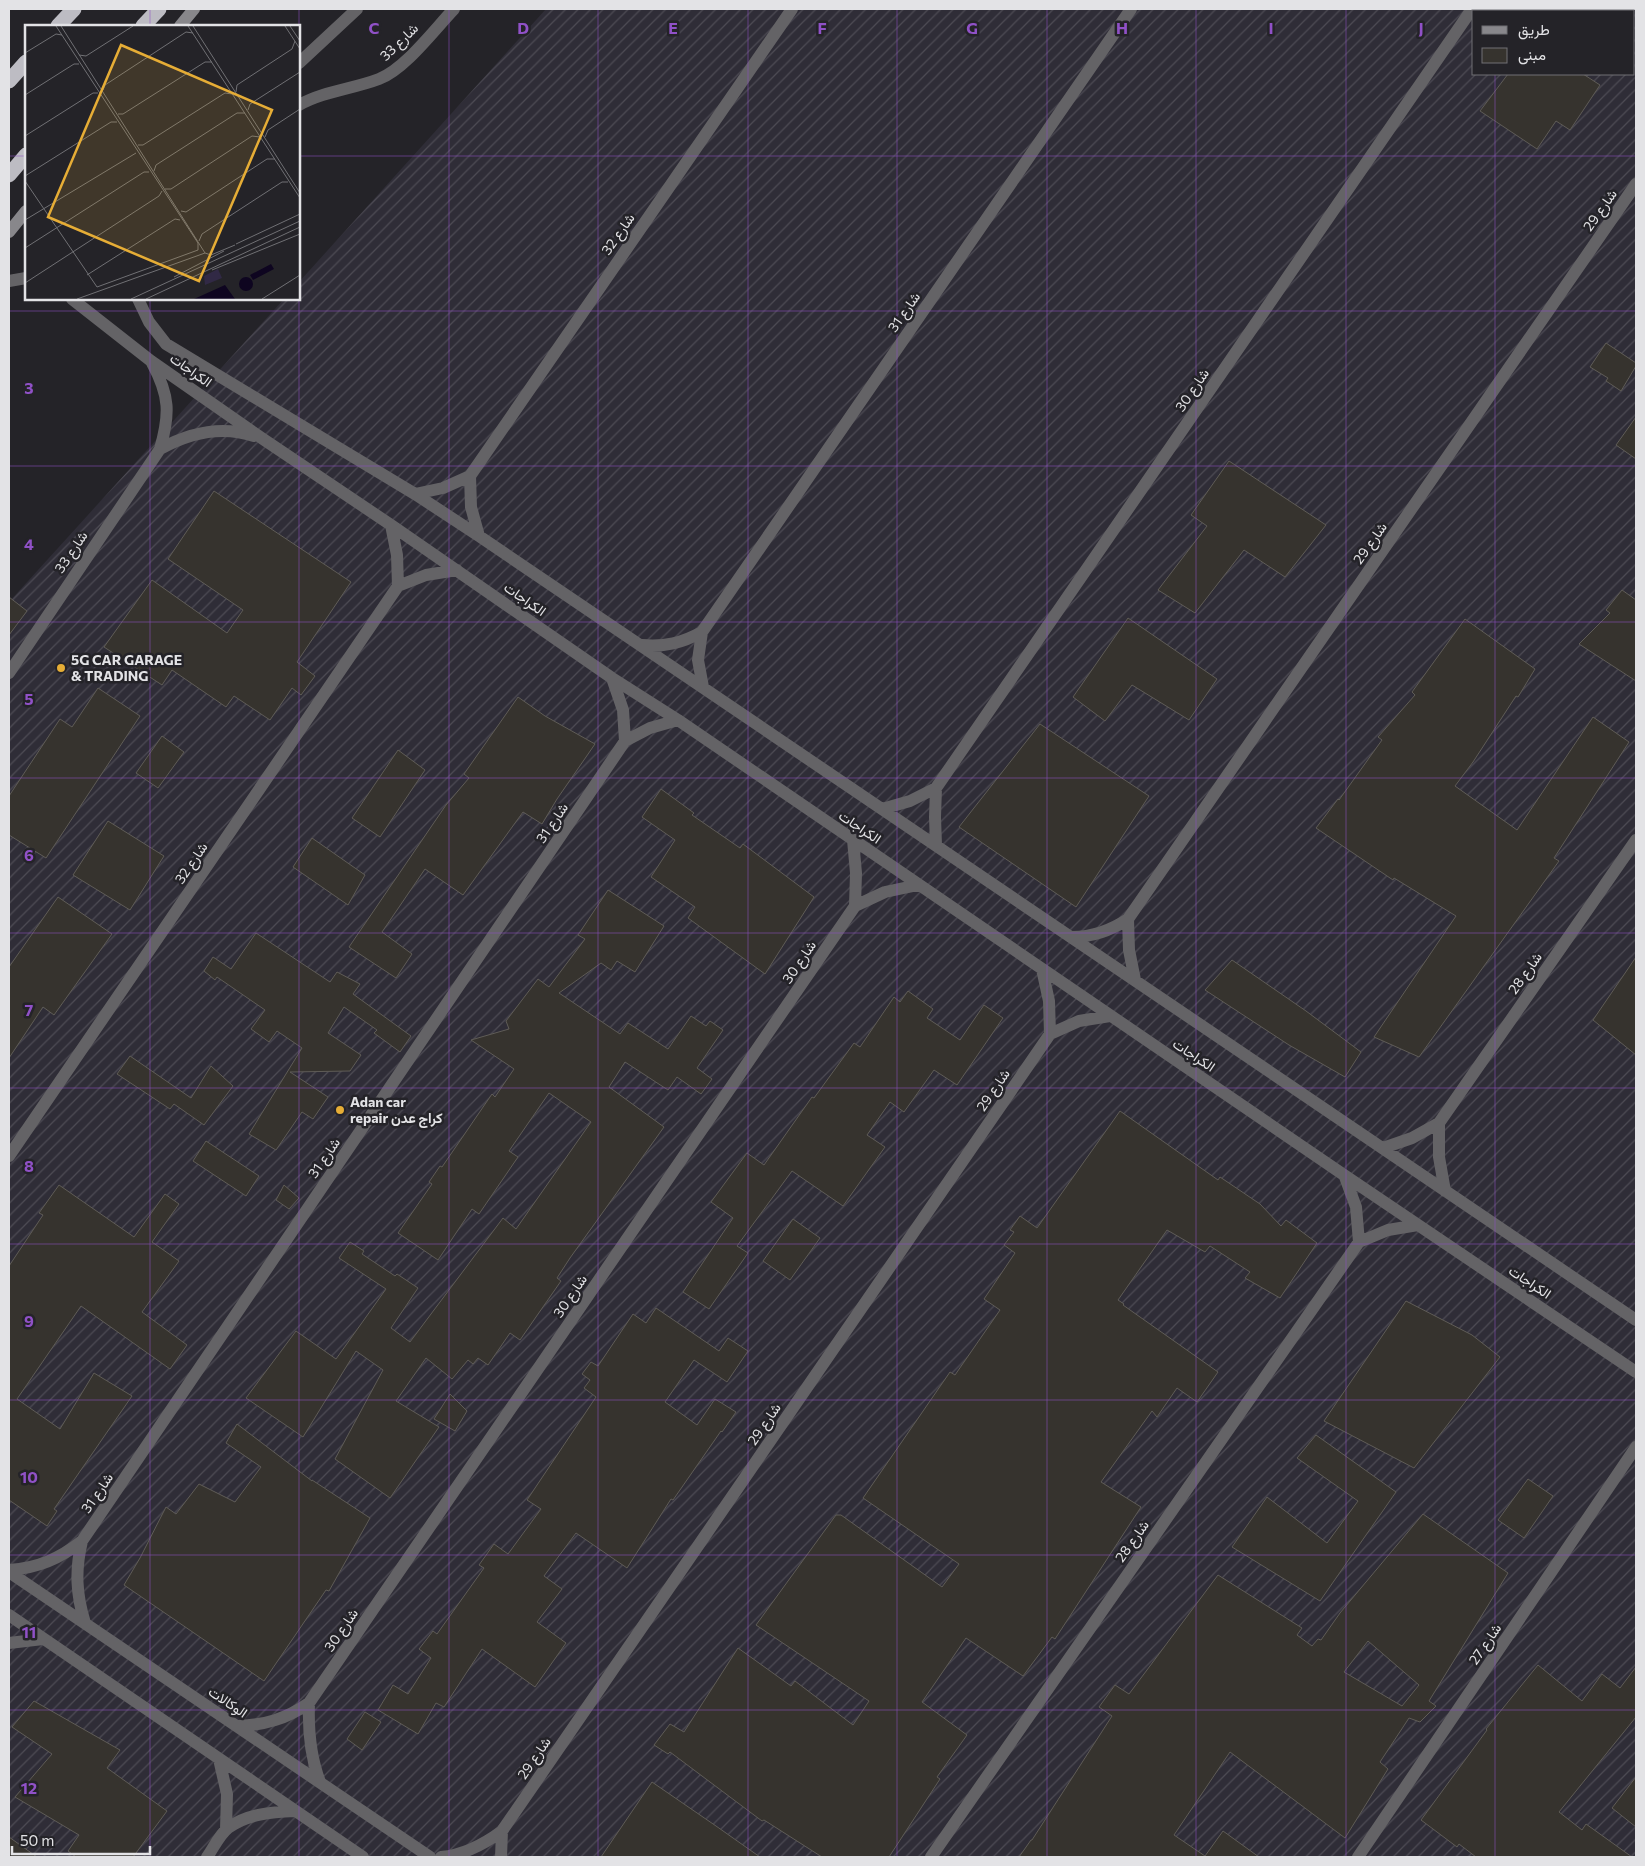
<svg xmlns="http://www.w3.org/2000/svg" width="1645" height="1866" viewBox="0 0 1645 1866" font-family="Commissioner,Vazirmatn,sans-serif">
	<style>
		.industrial { fill: url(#industrial-furrows); fill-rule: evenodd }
		.building { fill: #36332e; stroke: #5f5c57; fill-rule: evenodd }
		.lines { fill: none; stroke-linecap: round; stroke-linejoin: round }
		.street { stroke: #646366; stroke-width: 12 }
		.secondary { stroke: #88878b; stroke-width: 12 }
		.highway { stroke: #bdbcc3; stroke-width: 15 }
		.grid { fill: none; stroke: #9051c7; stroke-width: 1; stroke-opacity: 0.55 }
		.poi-dot { fill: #e6ad36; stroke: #242328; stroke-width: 2 }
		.labels { text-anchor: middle; stroke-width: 5; stroke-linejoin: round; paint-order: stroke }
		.street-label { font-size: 14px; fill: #e3e3e6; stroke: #242328 }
		.poi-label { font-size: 14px; font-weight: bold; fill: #e3e3e6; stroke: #242328; text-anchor: start }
		.inset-road { fill: none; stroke: #707074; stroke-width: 1 }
		.view { fill: #e6ad36; fill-opacity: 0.15; stroke: #e6ad36; stroke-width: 2.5 }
		.inset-edge { fill: none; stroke: #e3e3e6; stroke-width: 2.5 }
		.grid-label { font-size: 16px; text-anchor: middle; font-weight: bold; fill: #9051c7; stroke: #242328; stroke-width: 5; stroke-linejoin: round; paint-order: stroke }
	</style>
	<defs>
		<pattern id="industrial-furrows" width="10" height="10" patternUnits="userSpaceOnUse" patternTransform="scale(1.25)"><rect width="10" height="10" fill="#2f2d37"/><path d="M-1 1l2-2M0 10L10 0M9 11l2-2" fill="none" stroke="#4d4b54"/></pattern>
	</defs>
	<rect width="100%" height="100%" fill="#242328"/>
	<path class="industrial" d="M546 9H1636V1857H9V602L284 299H299V282ZM1474 11H1634V74H1474Z"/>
	<path class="building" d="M1508 74H1583L1600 85 1570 130 1556 121 1537 149 1480 111Z
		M1606 343 1636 363V366L1621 391 1606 381 1608 378 1590 367Z
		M1636 417V459L1616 445Z
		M1229 461 1326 525 1285 577 1244 550 1195 613 1158 590 1207 526 1191 515Z
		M214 491 351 582 297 662 315 676 301 695 292 688 270 720 234 696 226 707 172 670 162 685 104 647 152 580 227 633 243 610 168 559Z
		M1622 590 1636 600V681L1579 644 1610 613 1606 610Z
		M9 597 27 611 9 635Z
		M1128 618 1217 679 1189 720 1132 685 1105 721 1073 697Z
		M1465 619 1535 669 1518 697 1516 696 1473 762 1455 786 1517 830 1593 717 1629 742 1554 858 1559 861 1419 1057 1374 1037 1456 916 1394 878 1393 880 1316 828 1338 799 1339 800 1382 740 1378 737 1415 695 1412 692Z
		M98 688 140 716 46 858 9 835V796L60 719 72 727Z
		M518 697 545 716 595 744 557 799 542 824 523 812 463 895 425 869 382 932 412 954 396 978 349 947 446 805 469 778 464 774Z
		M1040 724 1149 796 1076 907 959 827Z
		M162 736 184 752 158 788 136 773Z
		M398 750 425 770 380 837 352 818Z
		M661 789 694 813 692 815 740 848 743 844 814 897 765 974 688 918 695 907 651 877 675 840 642 817Z
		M108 821 164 856 130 910 73 875Z
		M312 838 365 875 348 905 293 867Z
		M608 890 664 926 635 972 617 961 611 970 601 963 559 993 620 1034 628 1023 668 1049 691 1016 706 1026 710 1021 723 1030 697 1068 712 1079 701 1094 677 1077 668 1090 625 1062 609 1087 664 1127 570 1258 557 1278 561 1281 520 1340 510 1333 488 1365 478 1358 473 1364 468 1360 452 1379 426 1358 396 1401 439 1427 390 1498 335 1459 383 1370 356 1351 303 1437 246 1398 296 1331 336 1359 386 1289 339 1258 350 1242 364 1251 362 1254 395 1276 397 1274 418 1288 391 1328 410 1342 503 1218 516 1229 591 1122 549 1093 509 1151 518 1157 479 1214 472 1209 438 1260 398 1233 432 1184 429 1182 440 1166 442 1167 492 1094 495 1097 514 1069 471 1040 509 1029 506 1021 538 979 549 987 585 939 578 935Z
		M58 897 112 934 54 1015 43 1007 9 1058V967Z
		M256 933 330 982 337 972 360 984 353 994 411 1036 400 1052 374 1033 377 1030 344 1007 328 1033 361 1055 350 1071 290 1072 328 1097 313 1119 302 1112 276 1150 249 1134 302 1048 277 1031 269 1042 251 1029 265 1010 217 977 215 980 204 971 213 957 231 969Z
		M1636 957V1055L1593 1020Z
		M1232 960 1306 1011 1361 1052 1345 1077 1289 1045 1205 990Z
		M908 991 933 1009 927 1018 960 1040 984 1005 1003 1018 957 1085 934 1070 904 1112 890 1102 867 1135 885 1147 843 1206 792 1171 737 1246 748 1253 709 1309 683 1292 733 1218 711 1202 747 1153 764 1165 812 1097 814 1098 854 1043 860 1047 894 997 900 1002Z
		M130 1056 191 1098 211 1066 233 1086 204 1125 174 1104 170 1109 117 1074Z
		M1120 1111 1218 1180 1220 1177 1260 1204 1281 1226 1286 1220 1317 1243 1280 1298 1245 1278 1250 1272 1210 1246 1205 1252 1167 1230 1118 1300 1124 1304 1123 1305 1218 1372 1197 1402 1177 1388 1157 1417 1152 1411 1101 1482 1141 1507 1055 1639 1052 1637 1023 1676 966 1638 922 1702 967 1735 937 1777 940 1779 889 1857H822L764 1820 762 1821 670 1752 668 1754 654 1745 670 1724 684 1732 738 1648 791 1686 795 1681 853 1725 869 1701 756 1625 836 1515H841L942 1587 959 1564 863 1498 950 1372 955 1375 1000 1310 984 1299 1015 1253 1004 1245 1014 1232 1010 1230 1020 1216 1037 1228Z
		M206 1141 259 1176 246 1196 193 1161Z
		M59 1185 134 1237 165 1194 179 1204 152 1242 179 1261 142 1312 187 1345 170 1369 81 1306 17 1399 60 1429 94 1373 132 1396 54 1509 57 1511 47 1526 9 1500V1266L43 1215 39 1213Z
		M284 1185 299 1198 289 1209 276 1200Z
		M793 1219 820 1238 790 1280 763 1261Z
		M1406 1301 1472 1335 1500 1357 1414 1468 1324 1421Z
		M656 1308 719 1351 728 1338 748 1351 727 1382 694 1360 665 1402 697 1425 715 1399 736 1412 722 1432 721 1431 673 1500 671 1499 627 1568 576 1533 544 1576 562 1589 537 1622 566 1643 535 1687 482 1649 444 1707 436 1703 418 1734 378 1710 393 1685 408 1694 431 1658 419 1649 433 1631 437 1634 484 1568 479 1565 494 1544 508 1554 541 1509 527 1500 596 1397 584 1388 590 1380 582 1374 591 1362 598 1366 633 1314 646 1323Z
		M450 1394 467 1411 455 1431 434 1419Z
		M237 1424 312 1481V1480L370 1518 329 1591 326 1590 264 1681 124 1585 140 1558 166 1507 176 1514 199 1484 235 1502 261 1467 226 1443Z
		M1316 1435 1396 1492 1320 1601 1232 1547 1267 1497 1327 1543 1358 1501 1297 1458Z
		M1528 1479 1553 1496 1524 1538 1498 1520Z
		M1423 1514 1508 1573 1429 1701 1436 1706 1420 1722 1409 1718 1380 1762 1388 1769 1345 1838 1230 1752 1174 1835 1205 1856 1223 1831 1259 1857H1019L1031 1840H1032L1112 1716 1099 1707 1115 1685 1129 1694 1218 1575 1302 1628 1297 1635 1312 1646 1318 1639 1321 1640 1340 1613ZM1368 1641 1419 1685 1402 1706 1344 1672Z
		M1538 1665 1582 1701 1602 1674 1620 1688 1636 1667V1717L1559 1812 1582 1830 1586 1824 1632 1857H1476L1459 1844 1457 1847 1421 1820 1487 1730 1486 1729Z
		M34 1701 120 1750 107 1768 167 1811 133 1857H76L68 1851 79 1835 15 1797 52 1754 12 1727Z
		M365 1712 381 1722 362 1750 347 1739Z
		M1636 1777V1827L1612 1808Z
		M652 1782 716 1826 760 1857H601Z
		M9 1837 37 1857H9Z"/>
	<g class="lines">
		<path class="street" d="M299 63 357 9
			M299 105C324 91 353 89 379 79 405 69 434 30 454 9
			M9 281 26 278
			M72 299 151 361 263 439 391 525 612 678 678 720 1344 1175 1636 1372
			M138 299 149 322 166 344 415 494 479 536 1636 1320
			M160 449C189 433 221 425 254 436
			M470 476 471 507 479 536
			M415 494 443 488 470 476 792 9
			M391 525 397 555 398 586
			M642 645C665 647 682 643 702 632
			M9 673 160 449C170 414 170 396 152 363
			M612 678 623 710 625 741
			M703 687 698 660 702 632 1131 9
			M936 788 935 817 936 845
			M882 809 910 801 936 788 1472 9
			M853 840 856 873 855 906
			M1128 919 1129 950 1135 980
			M1072 937C1093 937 1110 931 1128 919L1636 184
			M1042 969 1049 1001 1050 1034
			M1439 1123V1157L1445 1191
			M1383 1148 1412 1138 1439 1123 1636 840
			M9 1156 398 586 426 575 457 570
			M1345 1177 1356 1207 1359 1242
			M82 1541C75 1570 76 1594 85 1623
			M9 1570C38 1568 59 1559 82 1541L625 741 650 728 678 720
			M9 1572 430 1857
			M9 1615 363 1857
			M9 1643 43 1639
			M309 1703C308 1731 310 1756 320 1782
			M238 1726C265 1725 286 1719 309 1703L855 906 885 892 918 885
			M219 1759 227 1794 226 1829
			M207 1857C213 1849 219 1835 228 1828 247 1814 272 1812 295 1811
			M441 1857C464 1855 483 1845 502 1831L1050 1034 1079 1021 1110 1016
			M501 1857 502 1831
			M931 1857 1359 1242 1388 1230 1418 1225
			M1358 1857 1636 1447"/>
		<path class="secondary" d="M180 26 194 9
			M9 232 26 211"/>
		<path class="highway" d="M58 26 74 9
			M143 26 159 9
			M9 81 26 62
			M9 175 26 155"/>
	</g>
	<path class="grid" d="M150 9V26M299 9V1857M449 9V1857M598 9V1857M748 9V1857M897 9V1857M1047 9V1857M1196 9V1857M1346 9V1857M1495 9V11M1495 74V1857M9 156H26M299 156H1636M150 299V1857M9 311H1636M9 466H1636M9 622H1636M9 778H1636M9 933H1636M9 1088H1636M9 1244H1636M9 1400H1636M9 1555H1636M9 1710H1636"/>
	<g class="poi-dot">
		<circle cx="61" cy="668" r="5"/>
		<circle cx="340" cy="1110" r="5"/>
	</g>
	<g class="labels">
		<g class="street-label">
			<text transform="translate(399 42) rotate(-44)" y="5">شارع 33</text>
			<text transform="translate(1600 210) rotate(-55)" y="5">شارع 29</text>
			<text transform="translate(618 234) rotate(-55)" y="5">شارع 32</text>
			<text transform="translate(904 312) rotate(-55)" y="5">شارع 31</text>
			<text transform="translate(191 370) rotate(35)" y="5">الكراجات</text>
			<text transform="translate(1192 390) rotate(-56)" y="5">شارع 30</text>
			<text transform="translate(1370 543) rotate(-55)" y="5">شارع 29</text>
			<text transform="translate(71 552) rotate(-56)" y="5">شارع 33</text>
			<text transform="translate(525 599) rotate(35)" y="5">الكراجات</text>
			<text transform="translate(552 823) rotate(-56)" y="5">شارع 31</text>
			<text transform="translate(860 827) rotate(34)" y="5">الكراجات</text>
			<text transform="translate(191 863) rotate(-56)" y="5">شارع 32</text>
			<text transform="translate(799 962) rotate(-56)" y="5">شارع 30</text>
			<text transform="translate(1525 973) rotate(-55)" y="5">شارع 28</text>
			<text transform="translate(1194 1055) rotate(34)" y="5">الكراجات</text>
			<text transform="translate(993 1090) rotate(-56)" y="5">شارع 29</text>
			<text transform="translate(324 1158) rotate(-56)" y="5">شارع 31</text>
			<text transform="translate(1530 1282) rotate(34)" y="5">الكراجات</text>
			<text transform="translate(570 1296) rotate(-56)" y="5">شارع 30</text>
			<text transform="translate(764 1424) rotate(-56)" y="5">شارع 29</text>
			<text transform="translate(97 1493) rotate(-56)" y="5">شارع 31</text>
			<text transform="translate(1132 1541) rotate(-55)" y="5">شارع 28</text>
			<text transform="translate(341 1630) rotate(-56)" y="5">شارع 30</text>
			<text transform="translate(1485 1644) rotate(-56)" y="5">شارع 27</text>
			<text transform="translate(228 1702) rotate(34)" y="5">الوكالات</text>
			<text transform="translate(534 1758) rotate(-56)" y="5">شارع 29</text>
		</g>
		<g class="poi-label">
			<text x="71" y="665">5G CAR GARAGE<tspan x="71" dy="16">&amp; TRADING</tspan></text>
			<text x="350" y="1107">Adan car<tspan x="350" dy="16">repair كراج عدن</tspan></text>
		</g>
	</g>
	<g transform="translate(25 25)">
		<rect width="275" height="275" fill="#242328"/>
		<path d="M193 244 197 253 180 260 179 251Z" fill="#312945"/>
		<path d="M246 239 249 244 228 255 225 250ZM214 259a7 7 0 1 1 14 0a7 7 0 1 1-14 0ZM200 260 210 274H169Z" fill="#0e0520"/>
		<path class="inset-road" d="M36 1 180 228 186 230 210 220M163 1 275 173M168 1 275 168M260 1 275 24M265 1 275 16M0 28 31 9 37 10M54 30 61 31 108 1M78 65 80 60 161 7 168 8M211 67 212 60 267 24 270 16M0 70 49 39H54M223 85 225 79 275 47M93 89H98L180 37H187M0 111 68 68H73M240 112 243 105 275 84M113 120H118L200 68 207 69M129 146 131 140 212 88H220M0 151 86 97H92M0 156 72 262 173 225V218L31 1M140 164H146L227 111 235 112M156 186 161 187 242 134H250M0 195 111 128M174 216 177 209 257 157H263M211 219 275 189M0 223 119 147H124M187 245 275 209M62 250 150 194 155 195M149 252 199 226M0 258 134 171 137 166M52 274 180 228M106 274 275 196M121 274 275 202M237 274 275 250"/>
		<path class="view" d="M96 20 247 85 174 256 23 192Z"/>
		<rect width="275" height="275" class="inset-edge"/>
	</g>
	<g class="grid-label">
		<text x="374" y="34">C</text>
		<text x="523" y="34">D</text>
		<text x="673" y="34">E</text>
		<text x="822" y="34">F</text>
		<text x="972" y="34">G</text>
		<text x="1122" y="34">H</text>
		<text x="1271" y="34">I</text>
		<text x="1421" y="34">J</text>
		<text x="29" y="394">3</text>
		<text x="29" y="550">4</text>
		<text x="29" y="705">5</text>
		<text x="29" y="861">6</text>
		<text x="29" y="1016">7</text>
		<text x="29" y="1172">8</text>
		<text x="29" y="1327">9</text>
		<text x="29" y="1483">10</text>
		<text x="29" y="1638">11</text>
		<text x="29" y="1794">12</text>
	</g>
	<rect width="1645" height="1866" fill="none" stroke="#e3e3e6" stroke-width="20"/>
	<rect x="1472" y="10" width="162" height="65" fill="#242328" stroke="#707074"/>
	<rect x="1482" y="26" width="25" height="8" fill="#88878b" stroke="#707074"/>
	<text x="1518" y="35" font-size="15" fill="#e3e3e6">طريق</text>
	<rect x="1482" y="48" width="25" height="15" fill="#36332e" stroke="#707074"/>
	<text x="1518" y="60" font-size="15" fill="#e3e3e6">مبنى</text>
	<path d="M12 1846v8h138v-8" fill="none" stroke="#e3e3e6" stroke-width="2.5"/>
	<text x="20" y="1846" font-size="15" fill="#e3e3e6" stroke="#242328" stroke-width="4" paint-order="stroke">50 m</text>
</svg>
